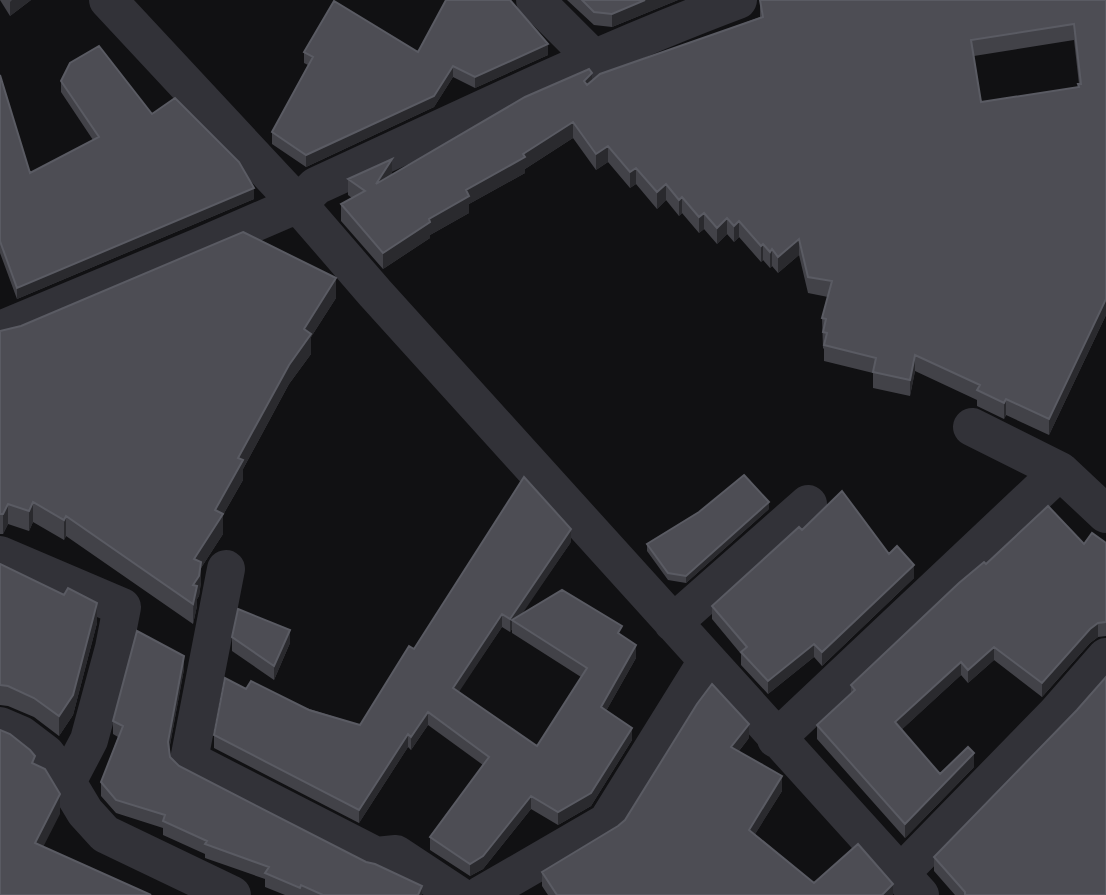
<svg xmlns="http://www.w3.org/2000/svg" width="1106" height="895" viewBox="0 0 1106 895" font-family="Poppins,sans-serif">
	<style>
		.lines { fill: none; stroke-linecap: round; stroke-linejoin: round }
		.minor { stroke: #323238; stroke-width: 38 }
		.wall { fill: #424248; fill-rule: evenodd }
		.shaded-wall { fill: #2a2a2e }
		.building { fill: #4d4d54; stroke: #5a5b63; stroke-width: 2; fill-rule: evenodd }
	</style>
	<rect width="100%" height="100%" fill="#111113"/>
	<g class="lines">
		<path class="minor" d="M108 0 298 204 375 293 920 895
			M535 0 594 59
			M0 330 199 247 298 204 316 186C456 122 594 54 738 0
			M972 427 1060 471
			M0 555 122 607 114 648 89 740 67 782
			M226 569 189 760 376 856 396 854 458 895
			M673 623 808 504
			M0 726 21 735 46 754 67 782 85 812 105 834 232 895
			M776 739 1060 471 1106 514
			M900 874 1056 714 1106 657
			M481 895 607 822 707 661"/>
	</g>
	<path class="wall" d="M0 0H31L10 16Z
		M567 0H678L612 27 594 25Z
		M760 0H1106V315L1049 435 1006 415 1004 419 977 406V400L915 371 910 396 873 388V373L824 361V349L823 348 822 318 828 297 808 293 799 255 778 273 772 266 770 268 763 260 761 262 739 237 734 242 727 234 717 244 704 229 699 233 682 213 679 216 666 200 657 209 636 184 630 188 608 162 596 170 573 138 525 169V173L469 204V213L430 235V238L383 269 341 221V204L352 198 348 195V179L392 175 592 80 760 17ZM1074 40 1079 84 1078 87 981 102 974 56Z
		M304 52H418L548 55 475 88 453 77 434 107 306 167 272 144V132L308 65 304 63Z
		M0 75 30 173 93 140 61 92V81L152 114 254 199 17 299 0 253Z
		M336 298 311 337V354L289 384 243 469V480L223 515V534L201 568V582L199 596 197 599V606L193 624 66 536 64 540 33 522 29 531 8 524 3 534H0V331Z
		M769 509 686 583 668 580 647 551V544Z
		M802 530 889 554 914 578 822 666 814 657 768 694 741 665V654L712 619V606Z
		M571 542 521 614 622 636 636 658 606 711 632 740 591 806 558 825 531 809 483 869 470 876 430 850V837L483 765 428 725 411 750 408 747 359 823 214 748V735L246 689 360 725ZM502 627 510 632 512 629V633L581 677 537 746 458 692Z
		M1106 543V636L1098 637 1090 643 1042 697 994 660 968 683 961 675 901 730 940 774 974 767 905 838 817 739V725L851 695V685L986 564 1084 544Z
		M0 564 97 623 73 715 59 736 34 717 8 706 0 705Z
		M232 637 290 643 274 680 232 651Z
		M184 669 169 750 170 757 179 766 422 895H285L265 887V879L205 858V854L163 835V828L116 813 101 796V782L118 737 113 734V721Z
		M1077 710 1106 895H955L934 871V857Z
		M749 738 739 751 782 791 755 834 814 883 893 895H548L542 886V872L618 826Z"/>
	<path class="shaded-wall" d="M12 0H31L10 16V2Z
		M645 0H678L612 27V14Z
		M548 44V55L475 88V77Z
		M453 66V77L434 107 306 167V155Z
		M592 73V89L584 97V81Z
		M573 122V138L525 169V173L469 204V213L430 235V238L383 269V253L429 219 466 190Z
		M608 146V162L596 170V154Z
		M392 159V175L376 184Z
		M636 168V184L630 188V172Z
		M666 184V200L657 209V192Z
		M254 188V199L17 299V288Z
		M682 197V213L679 216V200Z
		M704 213V229L699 233V217Z
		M727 218V234L717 244V228Z
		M739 221V237L734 242V226Z
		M799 239V255L778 273V257Z
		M763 244V260L761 262V246Z
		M772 249V266L770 268V252Z
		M336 278V298L311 337V354L289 384 243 469V480L223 515V534L201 568V582L199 596 197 599V606L193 624 194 559 238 458 304 329Z
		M1106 299V315L1049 435V419Z
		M915 355V371L910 396V380Z
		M1006 399V415L1004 419V403Z
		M33 502V522L29 531V511Z
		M769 502V509L686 583V576Z
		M8 504V524L3 534V514Z
		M66 516V536L64 540V520Z
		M571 529V542L516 623 512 620V629L510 632V619Z
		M914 565V578L822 666V652Z
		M97 603V623L73 715 59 736V716Z
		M502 614V627L453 701V688Z
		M1098 623V637L1090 643 1042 697V683L1090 629Z
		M290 630V643L274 680V666Z
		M814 644V657L768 694V681Z
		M636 645V658L601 720V707Z
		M994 647V660L968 683V670Z
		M184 656V669L168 756V742Z
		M961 662V675L895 736V722Z
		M428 712V725L411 750V737Z
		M749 724V738L731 761V747Z
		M632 728V740L591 806 558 825V812Z
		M408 734V747L359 823V810Z
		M974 753V767L905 838V824Z
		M782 776V791L749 844V830Z
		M60 794V814L35 863V843Z
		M531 796V809L483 869 470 876V864Z
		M893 884V895H882Z
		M422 886V895H418Z"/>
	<path class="building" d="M446 0H510L548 44 475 77 453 66 434 96 306 155 272 132 313 57 304 52 334 1 418 52Z
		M582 0H645L612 14 594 12Z
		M760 0H1106V299L1049 419 1006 399 1004 403 977 390 980 385 915 355 910 380 873 372 876 358 824 345 827 333 823 332 826 319 822 318 832 281 808 277 799 239 778 257 772 249 770 252 763 244 761 246 739 221 734 226 727 218 717 228 704 213 699 217 682 197 679 200 666 184 657 192 636 168 630 172 608 146 596 154 573 122 523 154 525 157 466 190 469 196 429 219 430 222 383 253 341 204 365 191 348 179 392 159 376 184 525 97 587 70 589 69 592 73 584 81 587 85 600 74 763 17ZM1074 24 1081 84H1078L1079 87 981 102 971 40Z
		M99 46 152 114 175 98 239 162 254 188 17 288 0 241V75L30 173 99 137 61 81 70 63Z
		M243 232 336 278 304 329 311 334 289 365 238 458 243 460 215 510 223 514 194 559 201 562 199 576 193 585 197 586 193 604 66 516 64 520 33 502 29 511 8 504 3 514H0V331L21 326Z
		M744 475 769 502 686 576 668 573 647 544 699 512Z
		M524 477 571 529 510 619 502 614 453 688 537 746 587 668 512 620 562 590 622 626 618 633 636 645 601 707 632 728 591 793 558 812 531 796 483 856 470 864 430 837 489 757 428 712 411 737 408 734 359 810 214 735 225 678 246 689 251 681 309 710 360 725 409 646 414 649Z
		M842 491 889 554 897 546 914 565 822 652 814 644 768 681 741 652 747 647 712 606 799 527 802 530Z
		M1048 506 1084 544 1092 533 1106 543V622L1098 623 1090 629 1042 683 994 647 968 670 961 662 895 722 940 774 968 747 974 753 905 824 817 725 855 690 851 685 959 583 984 562 986 564Z
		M0 564 64 595 68 588 97 603 73 695 59 716 34 698 8 686 0 685Z
		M238 609 290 630 274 666 232 637Z
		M137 631 184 656 168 742 170 757 179 766 366 862 375 864 422 886 418 895H323L301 885 300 888 265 873 269 867 205 844 207 841 163 821 165 815 116 800 101 782 123 726 113 721Z
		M1106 677V895H965V892L934 857 1077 710Z
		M712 684 749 724 731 747 782 776 749 830 814 883 858 844 893 884 882 895H557L542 872 618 826 625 820 697 704Z
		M0 730 10 734 30 750 35 756 32 763 45 769 60 794 35 843 151 895H0Z"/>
</svg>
